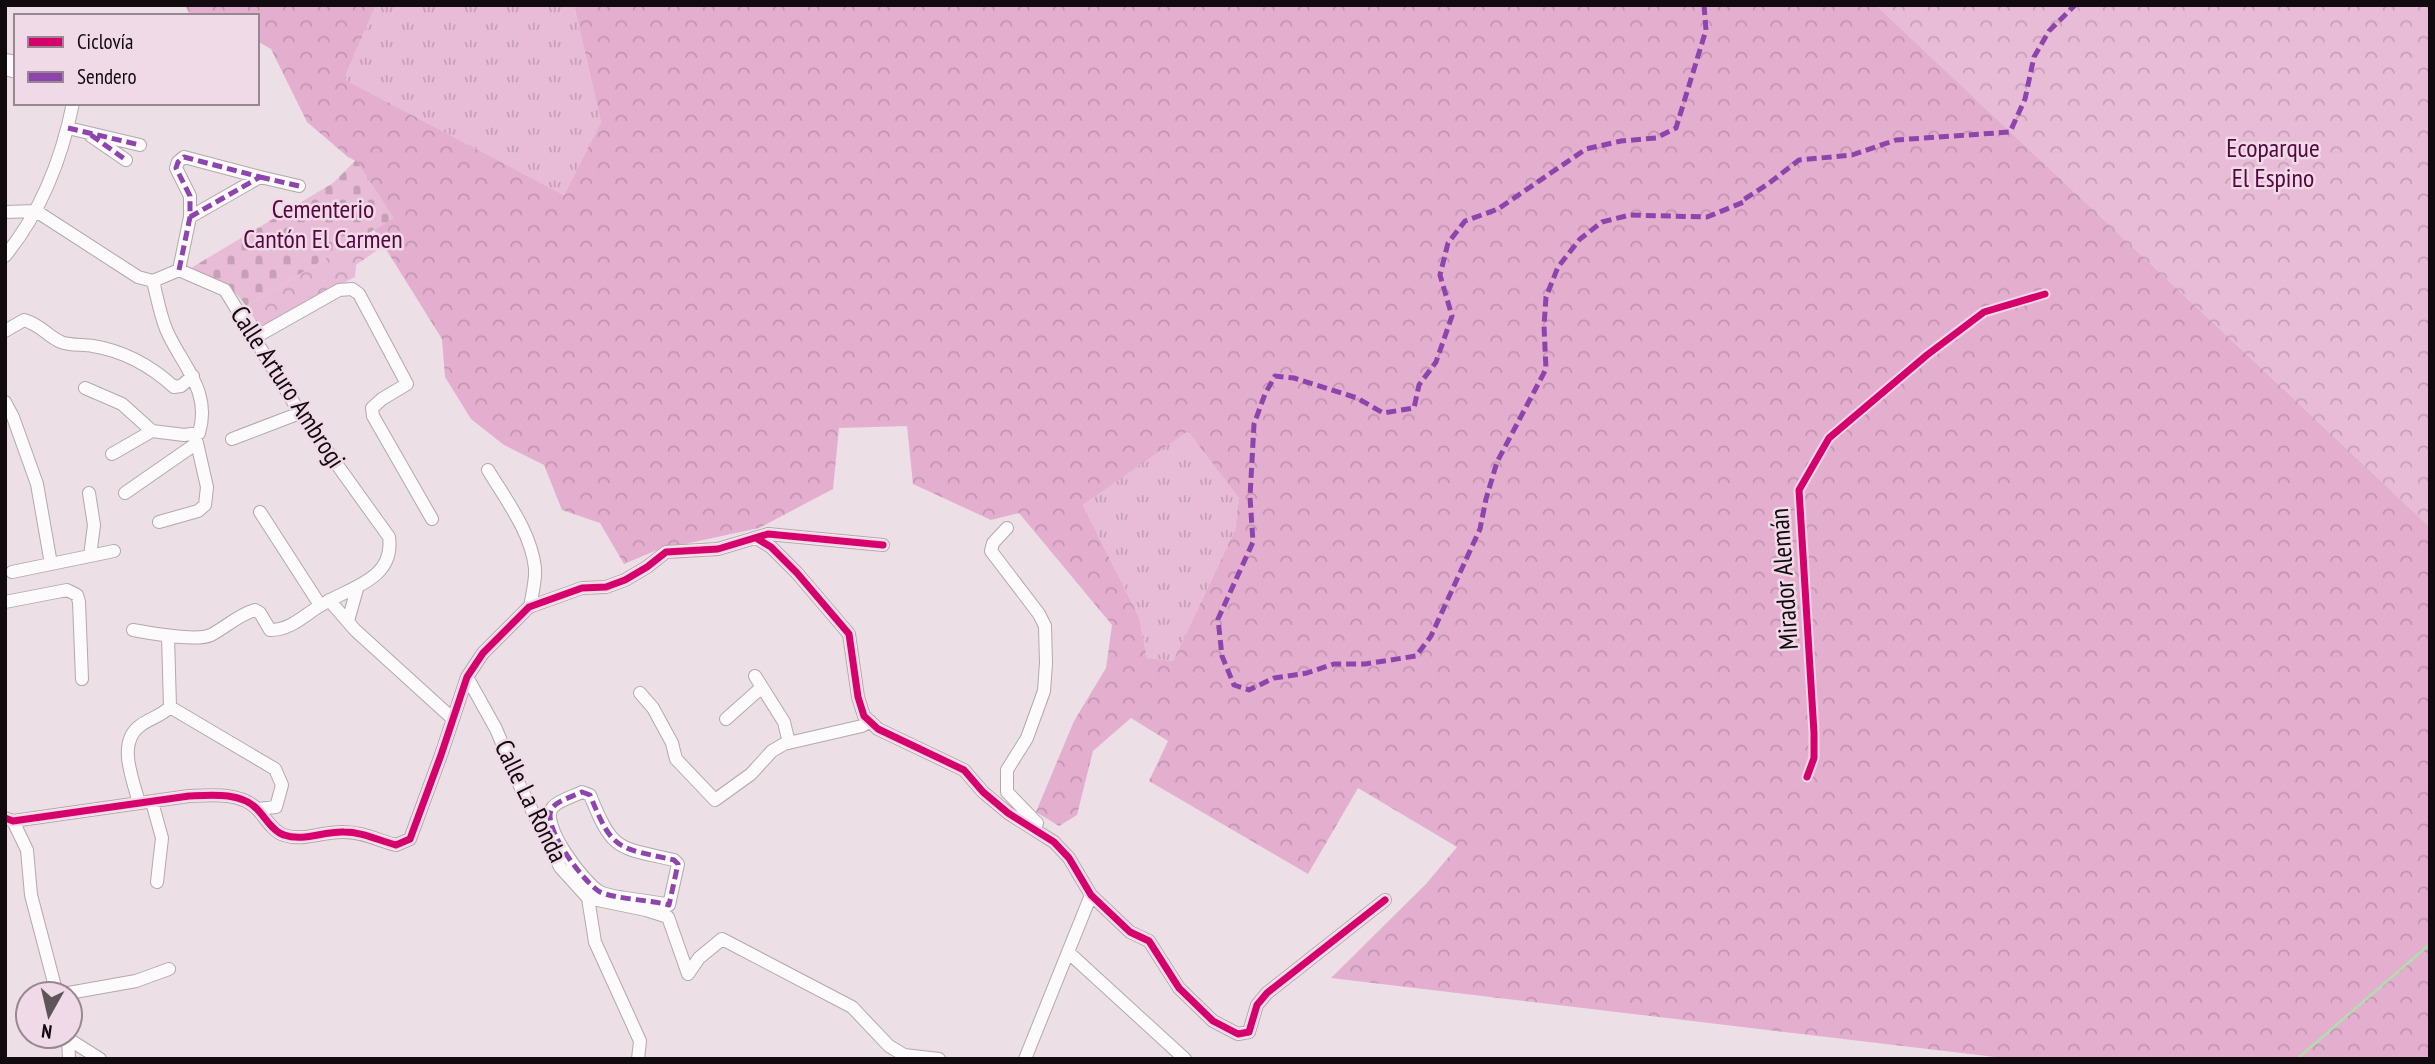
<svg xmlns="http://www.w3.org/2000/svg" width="2435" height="1064" viewBox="0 0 2435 1064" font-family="'PT Sans Narrow',sans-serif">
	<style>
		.grass { fill: url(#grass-tufts) }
		.forest { fill: url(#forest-crowns); fill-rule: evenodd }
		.cemetery { fill: url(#cemetery-stones) }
		.park { fill: url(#park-crowns) }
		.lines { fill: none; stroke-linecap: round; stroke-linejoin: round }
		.stream { stroke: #b0dead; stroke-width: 2.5 }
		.minor-casing { stroke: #b2a8ad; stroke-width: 14 }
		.minor { stroke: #fcfafb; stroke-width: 12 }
		.quiet { stroke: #8e44ad; stroke-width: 5; stroke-dasharray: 10 5; stroke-linecap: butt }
		.cycleway-casing { stroke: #f1dae7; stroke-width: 11 }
		.cycleway { stroke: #d6006c; stroke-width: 7 }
		.labels { text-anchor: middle; stroke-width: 5; stroke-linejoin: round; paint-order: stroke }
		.park-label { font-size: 26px; fill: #54063f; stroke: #f1dae7 }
		.street-label { font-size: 26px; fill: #110a0e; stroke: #f1dae7 }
	</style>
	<defs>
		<pattern id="grass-tufts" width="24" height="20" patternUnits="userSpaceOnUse" patternTransform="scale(1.75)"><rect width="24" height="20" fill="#e8bcd6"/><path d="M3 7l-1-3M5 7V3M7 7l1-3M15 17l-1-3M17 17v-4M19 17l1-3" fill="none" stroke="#c6a0b6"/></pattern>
		<pattern id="forest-crowns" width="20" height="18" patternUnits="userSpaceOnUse" patternTransform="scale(1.75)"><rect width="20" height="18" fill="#e4afcf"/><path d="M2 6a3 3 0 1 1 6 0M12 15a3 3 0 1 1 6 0" fill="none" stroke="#c395b1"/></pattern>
		<pattern id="cemetery-stones" width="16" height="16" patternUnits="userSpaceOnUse" patternTransform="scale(1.75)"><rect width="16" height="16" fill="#e8bcd6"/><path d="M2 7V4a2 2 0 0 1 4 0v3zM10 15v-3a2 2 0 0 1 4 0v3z" fill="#c6a0b6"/></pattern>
		<pattern id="park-crowns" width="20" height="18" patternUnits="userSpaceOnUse" patternTransform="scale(1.75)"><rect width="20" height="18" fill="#e8bcd6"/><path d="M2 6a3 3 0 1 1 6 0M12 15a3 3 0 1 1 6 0" fill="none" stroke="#c6a0b6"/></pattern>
	</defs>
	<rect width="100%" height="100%" fill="#ecdfe6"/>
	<path class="grass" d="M376 5H574L601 122 564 195 344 79Z
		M1188 430 1239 498 1235 530 1173 661 1147 658 1139 617 1083 505Z"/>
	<path class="forest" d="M185 5H376L344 79 564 195 601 122 574 5H1876L2430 527V1059H2012L1331 978 1426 884 1457 847 1358 788 1308 874 1149 781 1168 741 1131 718 1093 751 1077 815 1059 826 1036 812 1074 721 1106 668 1112 625 1019 513 991 520 913 484 907 426 839 428 833 489 759 528 657 550 624 564 600 523 562 510 544 465 504 445 471 419 445 377 442 339 374 230 393 218 356 161 348 157 307 122 271 49 257 41V16H190ZM1188 431 1239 498 1235 530 1173 661 1147 658 1139 617 1083 505Z"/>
	<path class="cemetery" d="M356 160 394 218 246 306C233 285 212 278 191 268L333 183Z"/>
	<path class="park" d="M1876 5H2430V527Z
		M367 234 376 251 356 265 355 277 260 327 246 306Z"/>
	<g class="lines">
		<path class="stream" d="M2297 1059 2430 944"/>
		<defs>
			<path id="minor" d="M5 60 16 62
				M5 69 16 72
				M68 128 140 145
				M91 136 126 160
				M260 177 299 186
				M5 212 36 211 138 277 153 281 179 270 225 290 300 413 389 537C395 579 351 587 323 604 305 614 292 630 270 630L260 613 255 610C238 615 226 627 211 635 195 642 151 633 133 630
				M5 256C41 212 62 158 73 103
				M179 270 190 217V196L176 168 178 162 184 157 260 177 190 217
				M5 331 24 320C43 326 47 336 61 342 71 346 83 344 93 346 124 351 151 366 174 387L181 386 193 376
				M254 338 339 290 352 289 359 294 407 384 382 399 372 408 373 416 432 519
				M85 388 122 404 152 431
				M5 402 13 417 37 484 51 564
				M232 439 300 413
				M112 454 152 431 184 435 199 433C212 390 181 365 166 329 160 314 157 297 153 281
				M488 470C506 500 531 532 535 568 536 581 532 594 530 607
				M89 493 94 525 90 556
				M125 493 197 443 195 439
				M260 512 320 605
				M159 522 198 511 205 505 207 487 197 443
				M1007 528 993 543 991 551 1039 614 1045 626 1046 663 1044 691 1027 738 1007 770V792L1037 823 1034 829
				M756 538 771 547 797 573 849 634 858 697 864 716 878 729 964 770 983 792 1008 813 1054 842 1069 858 1091 895 1130 932 1149 941 1179 988 1213 1021 1238 1034 1249 1032 1257 1005 1267 993 1385 900
				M12 572 114 551
				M329 600 355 630 453 719
				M5 602 67 590 77 595 79 602 82 679
				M348 621 357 589
				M755 676 784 722 789 743
				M467 677 496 729 520 786 560 867 588 898 646 910 668 917 688 974
				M640 693 653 708 672 743 676 759 715 800 751 774 772 751 784 744 862 726 870 721
				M170 707 275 769 282 785 276 807 258 809
				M726 719 762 687
				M582 792 590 795C613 852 617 847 674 860L678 864 669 905C651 900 615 899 600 892 584 883 538 823 553 807 559 800 574 796 582 792Z
				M152 802 162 838 157 882
				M139 803C133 779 116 742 141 725 151 718 161 716 170 707L168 636
				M5 818 13 821 189 796C211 795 241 792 257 809 265 817 273 832 284 835 304 842 323 831 344 832 363 832 377 840 396 845L410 839 441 755 467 677 483 653 529 607 582 588 606 587 625 580 647 567 666 552 718 549 768 534 883 545
				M13 821 27 850 31 895 57 994
				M588 898 595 942 640 1041 638 1059
				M1068 952 1185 1059
				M688 974 699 958 722 939 852 1007 889 1046 904 1055 939 1059
				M63 994 136 981 169 969
				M68 1036 69 1059
				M70 1040 100 1059
				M1025 1059 1091 895"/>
		</defs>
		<use href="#minor" class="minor-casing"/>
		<use href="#minor" class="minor"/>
		<path class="quiet" d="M1704 5 1706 30 1676 128 1656 138 1621 141 1586 149 1498 209 1465 221 1448 243 1440 275 1452 316 1436 362 1419 385 1414 408 1383 413 1357 398 1294 378 1275 376 1265 394 1254 424 1250 497 1253 542 1218 619 1222 656 1234 685 1249 690 1274 678 1307 673 1334 664H1365L1416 656 1431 636 1480 529 1486 499 1497 462 1546 369 1544 326 1546 297 1558 267 1580 239 1602 222 1630 215 1707 217 1744 202 1743 200 1768 184 1799 160 1852 155 1896 140 2010 132 2025 99 2034 57 2049 31 2075 5
			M68 128 140 145
			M91 135 126 160
			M260 177 299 186
			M179 270 190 217V196L176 168 178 162 184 157 260 177 190 217
			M582 792 590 795C613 852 617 847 674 860L678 864 669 905C651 900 615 899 600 892 584 883 538 823 553 807 559 800 574 796 582 792Z"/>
		<defs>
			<path id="cycleway" d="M756 538 771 547 797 573 849 634 858 697 864 716 878 729 964 770 983 792 1008 813 1054 842 1069 858 1091 895 1130 932 1149 941 1179 988 1213 1021 1238 1034 1249 1032 1257 1005 1267 993 1385 900
				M1807 777 1814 758V733L1799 490 1829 438 1927 355 1984 312 2045 294
				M5 818 13 821 189 796C211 795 241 792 257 809 265 817 273 832 284 835 304 842 323 831 344 832 363 832 377 840 396 845L410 839 441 755 467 677 483 653 529 607 582 588 606 587 625 580 647 567 666 552 718 549 768 534 883 545"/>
		</defs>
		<use href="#cycleway" class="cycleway-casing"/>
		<use href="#cycleway" class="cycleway"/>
	</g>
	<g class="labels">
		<g class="park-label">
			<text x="2273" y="157">Ecoparque<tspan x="2273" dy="30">El Espino</tspan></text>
			<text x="323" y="218">Cementerio<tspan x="323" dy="30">Cantón El Carmen</tspan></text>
		</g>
		<g class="street-label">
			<text transform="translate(288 387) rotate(57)" y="9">Calle Arturo Ambrogi</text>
			<text transform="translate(1784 579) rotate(-94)" y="9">Mirador Alemán</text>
			<text transform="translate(531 801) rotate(64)" y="9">Calle La Ronda</text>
		</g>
	</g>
	<rect width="2435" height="1064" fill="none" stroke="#110a0e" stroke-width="14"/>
	<rect x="14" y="14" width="245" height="91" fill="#f1dae7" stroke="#978790" stroke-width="2"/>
	<rect x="28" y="37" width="35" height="10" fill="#d6006c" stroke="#978790" stroke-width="2"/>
	<text x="77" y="49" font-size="21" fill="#110a0e">Ciclovía</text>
	<rect x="28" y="72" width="35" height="10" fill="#8e44ad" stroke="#978790" stroke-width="2"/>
	<text x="77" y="84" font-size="21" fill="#110a0e">Sendero</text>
	<g transform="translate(49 1015) rotate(188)"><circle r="33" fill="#f1dae7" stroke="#978790" stroke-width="2"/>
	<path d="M0-5L12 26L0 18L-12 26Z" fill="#5e555a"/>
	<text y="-10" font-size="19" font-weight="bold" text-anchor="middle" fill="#110a0e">N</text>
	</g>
</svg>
